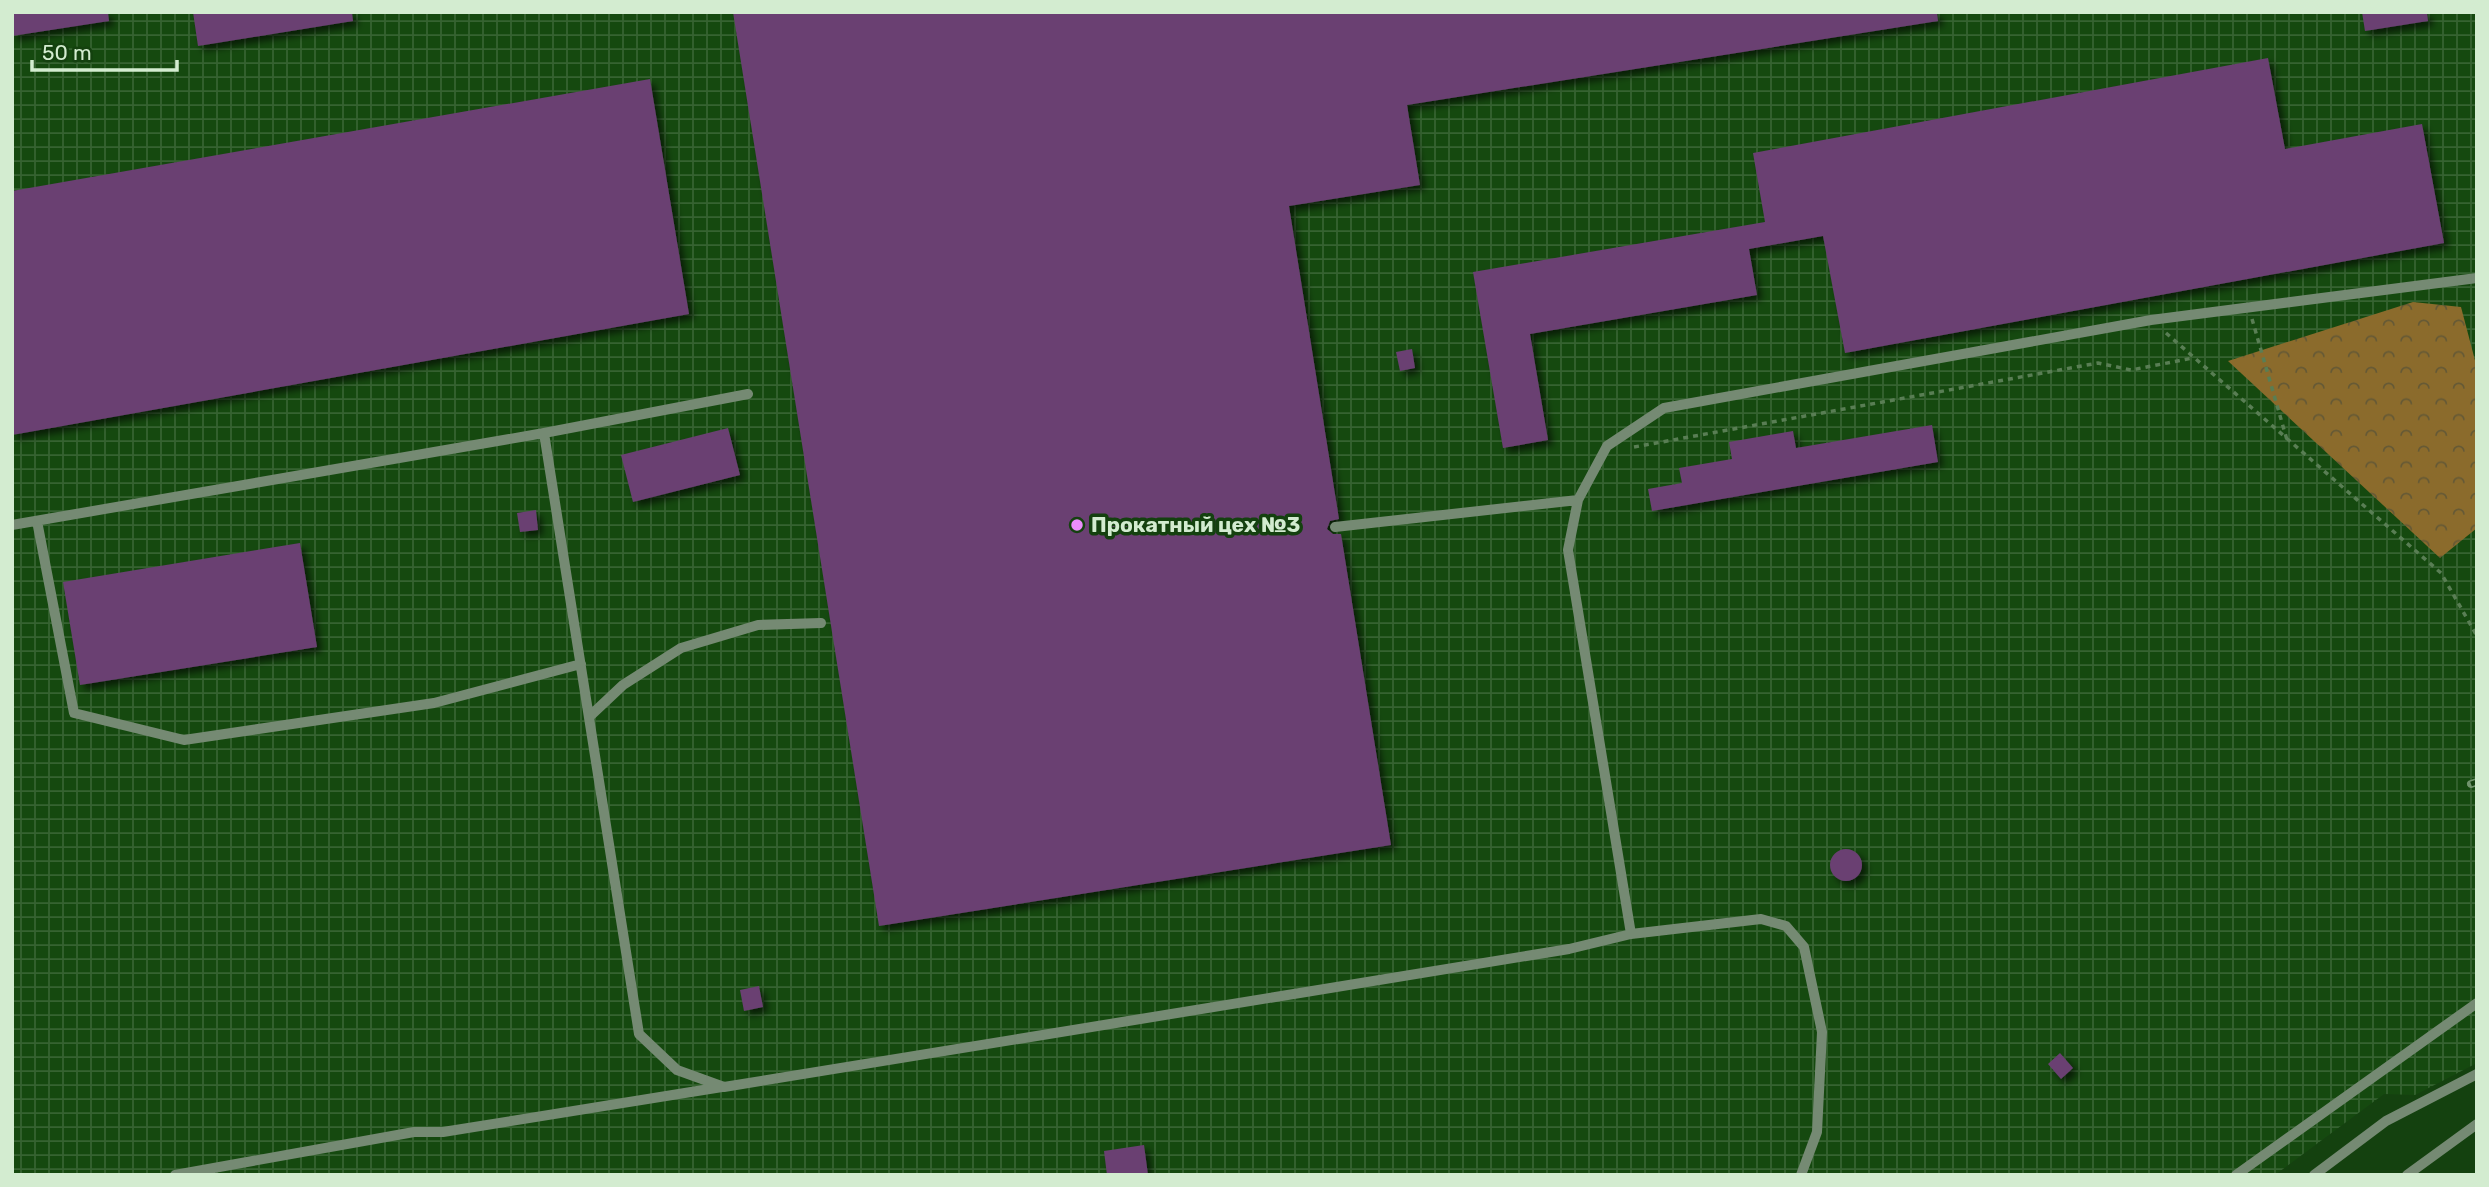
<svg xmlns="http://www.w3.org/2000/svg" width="2489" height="1187" viewBox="0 0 2489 1187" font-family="Rubik,sans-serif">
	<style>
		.industrial { fill: url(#industrial-grid) }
		.forest { fill: url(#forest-crowns) }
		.building { fill: #6a4072; filter: url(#shadow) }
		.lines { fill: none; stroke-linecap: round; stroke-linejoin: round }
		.path { stroke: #597e54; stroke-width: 3.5; stroke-dasharray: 5 5; stroke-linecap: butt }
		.lane { stroke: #758a73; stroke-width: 10 }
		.rail-casing { stroke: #70936c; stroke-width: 8 }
		.rail { stroke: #14410f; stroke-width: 5; stroke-dasharray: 16; stroke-linecap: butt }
		.poi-dot { fill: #eb8dfb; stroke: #14410f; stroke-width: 2.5 }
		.labels { text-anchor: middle; stroke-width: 7; stroke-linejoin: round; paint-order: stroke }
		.poi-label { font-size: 21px; font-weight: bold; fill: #d3ecd0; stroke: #14410f; text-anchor: start }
	</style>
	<defs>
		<pattern id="industrial-grid" width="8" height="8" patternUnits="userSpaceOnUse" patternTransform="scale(1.75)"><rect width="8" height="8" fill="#15490f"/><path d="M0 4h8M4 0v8" fill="none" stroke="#366331"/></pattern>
		<pattern id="forest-crowns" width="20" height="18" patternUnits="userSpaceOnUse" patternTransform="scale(1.75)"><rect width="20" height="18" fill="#8b6b2c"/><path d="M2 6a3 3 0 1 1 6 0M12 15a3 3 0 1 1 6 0" fill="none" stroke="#655935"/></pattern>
		<filter id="shadow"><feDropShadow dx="5" dy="5" stdDeviation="3.5" flood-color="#0009"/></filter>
	</defs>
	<rect width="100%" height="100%" fill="#14410f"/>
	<path class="industrial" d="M12 12H2477V1063L2415 1095 2384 1094 2275 1175H12Z"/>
	<path class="forest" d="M2413 302 2461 307 2477 368V528L2440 558 2228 361Z"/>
	<path class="building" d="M12 12H108L109 21 12 36Z
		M193 12H352L353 21 198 46Z
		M733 12H1937L1938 21 1407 105 1420 185 1289 206 1339 519 1330 521 1327 529 1333 534H1341L1391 845 879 926Z
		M2362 12H2427L2428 21 2365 31Z
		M2268 58 2285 149 2422 124 2444 243 1845 353 1823 236 1749 249 1757 295 1530 334 1548 440 1503 448 1473 272 1765 222 1753 153Z
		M650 79 689 314 12 435V191Z
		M1412 349 1415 368 1400 371 1396 352Z
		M1932 425 1938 462 1652 511 1648 489 1682 483 1679 468 1732 459 1729 442 1793 431 1796 448Z
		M728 428 740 475 633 502 621 455Z
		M536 510 538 530 520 532 517 513Z
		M300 543 317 647 80 685 63 582Z
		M1830 865a16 16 0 1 1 32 0a16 16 0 1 1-32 0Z
		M759 986 763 1007 744 1011 740 990Z
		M2060 1053 2073 1068 2061 1079 2048 1064Z
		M1144 1145 1148 1175H1107L1104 1151Z"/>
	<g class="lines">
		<path class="path" d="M2252 319 2287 440
			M2166 333 2441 573 2477 636
			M1634 447 2098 363 2131 370 2193 358"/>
		<path class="lane" d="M544 433 639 1034 677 1070 724 1087 1569 949 1631 934 1761 919 1786 926 1804 947 1822 1032 1817 1132 1801 1175
			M37 521 74 713 184 740 434 703 581 664
			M12 525 544 433 748 394
			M1335 527 1578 500
			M589 717 623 685 681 648 758 625 821 623
			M1631 934 1568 550 1578 500 1607 446 1664 408 2151 320 2477 278
			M175 1175 414 1132H443L722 1087
			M2236 1175 2477 1003
			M2314 1175 2386 1121 2477 1074
			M2407 1175 2477 1124"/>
		<defs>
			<path id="rail" d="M2471 784 2477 782"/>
		</defs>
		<use href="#rail" class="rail-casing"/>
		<use href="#rail" class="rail"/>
	</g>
	<circle class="poi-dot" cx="1077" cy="525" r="7"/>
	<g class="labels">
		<g class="poi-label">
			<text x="1091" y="532">Прокатный цех №3</text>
		</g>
	</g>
	<rect width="2489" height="1187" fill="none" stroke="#d3ecd0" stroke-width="28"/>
	<path d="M32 60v10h145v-10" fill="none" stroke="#d3ecd0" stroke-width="3.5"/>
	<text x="42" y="60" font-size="21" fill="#d3ecd0" stroke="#14410f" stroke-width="5" paint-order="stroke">50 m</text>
</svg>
